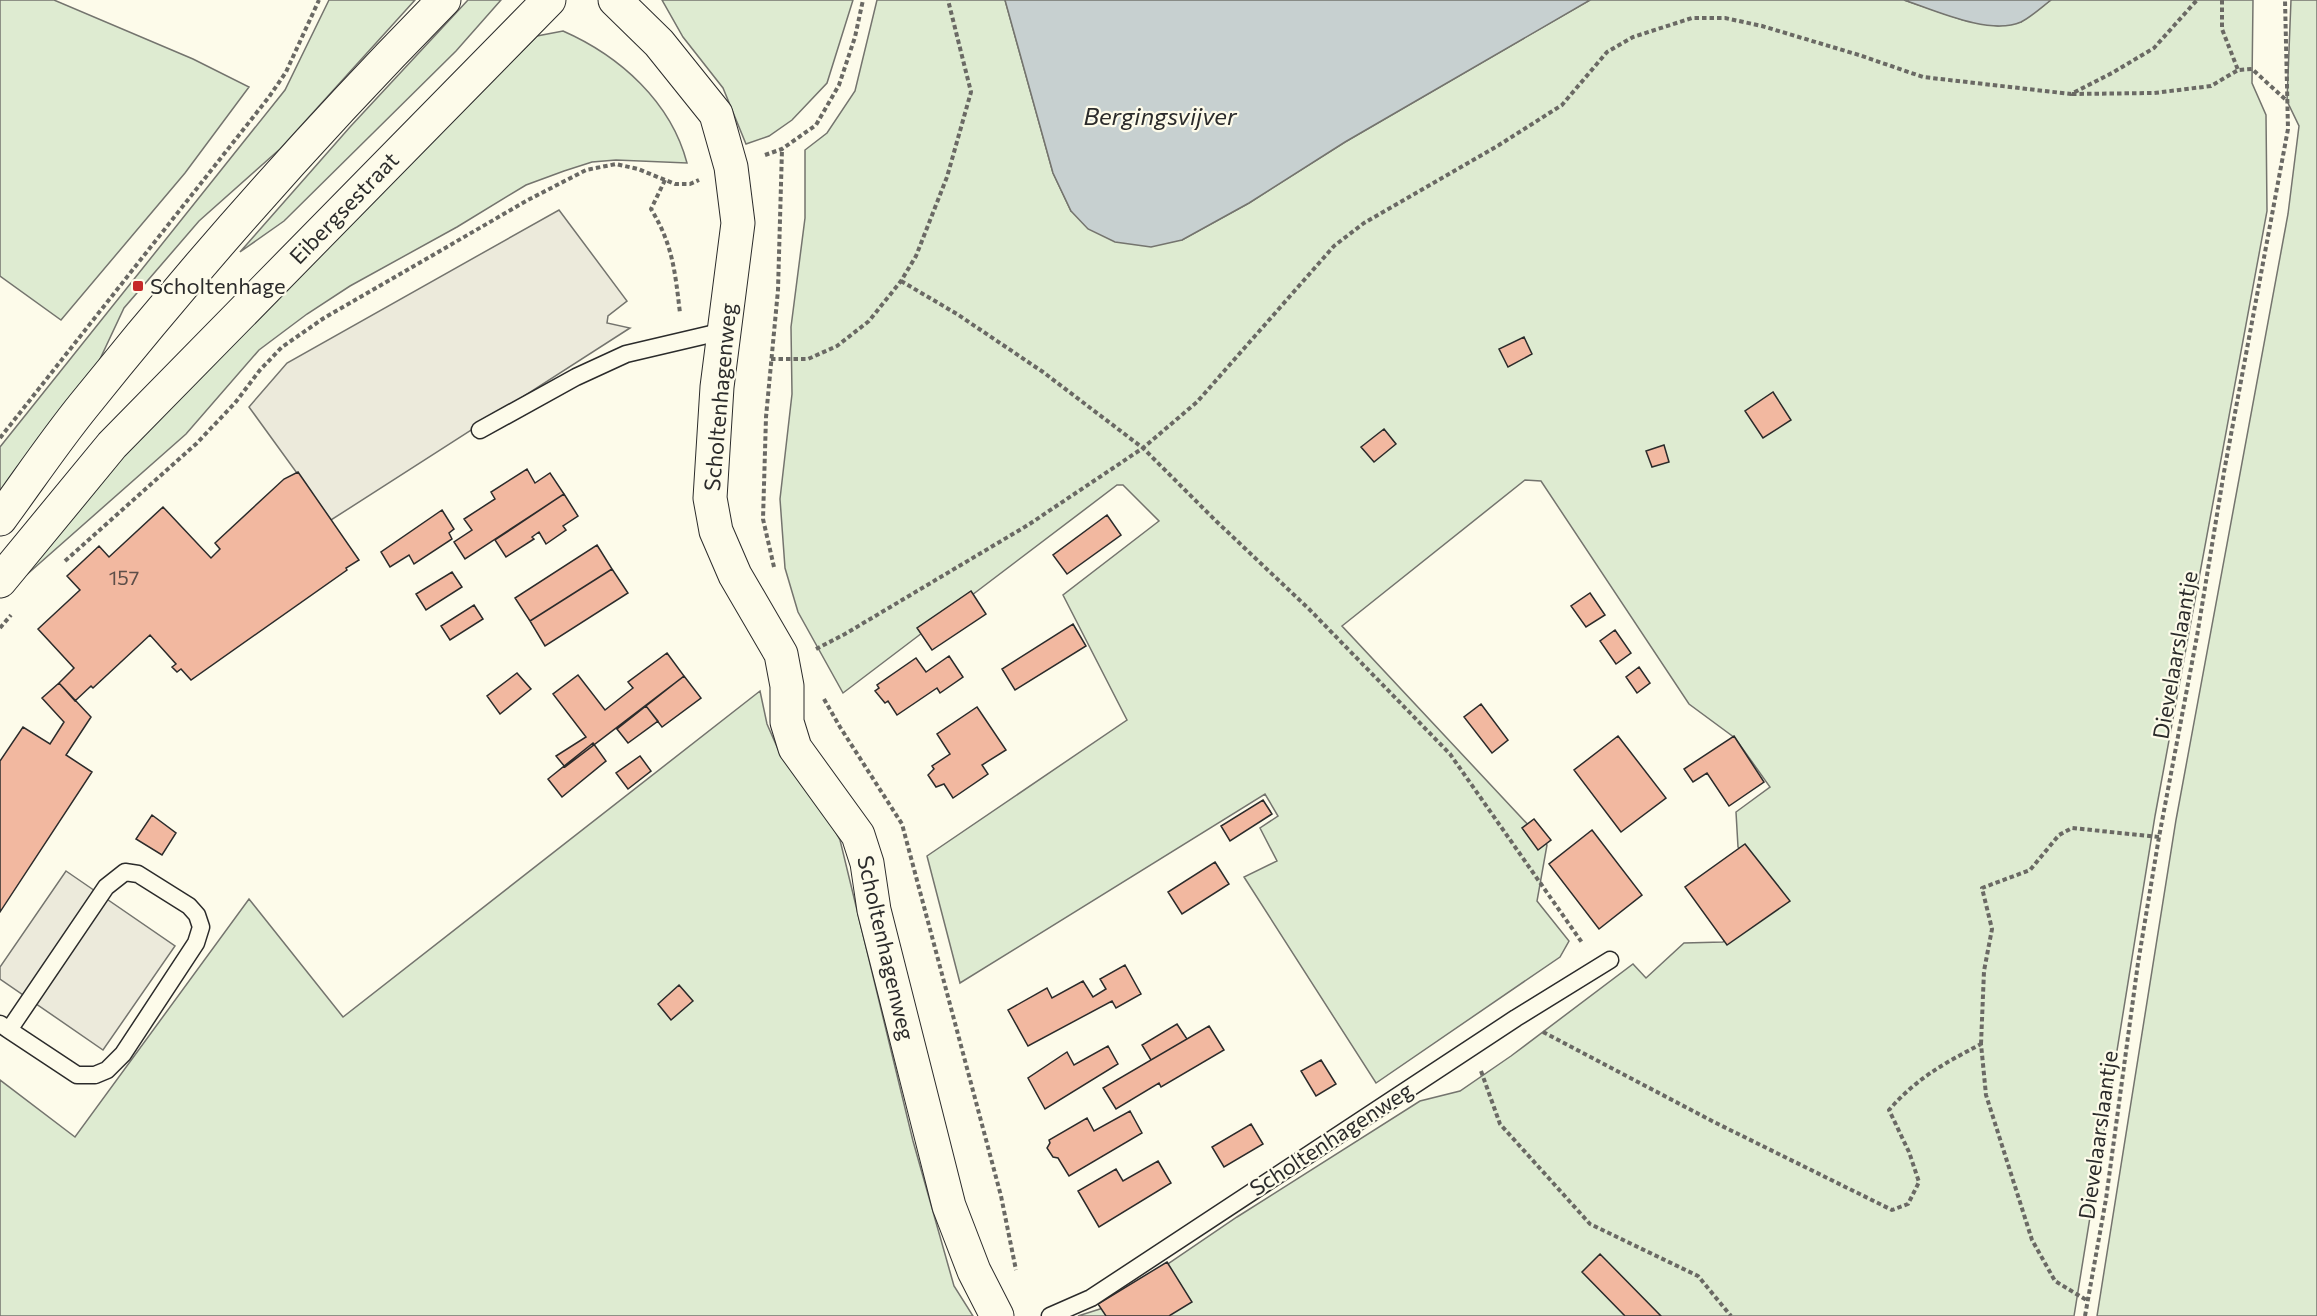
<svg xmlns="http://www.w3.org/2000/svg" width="2317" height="1316" viewBox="0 0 2317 1316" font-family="Commissioner,sans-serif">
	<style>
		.green { fill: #deebd1; stroke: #74746e; stroke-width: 1.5 }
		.parking { fill: #eceadb; stroke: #74746e; stroke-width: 1.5 }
		.water { fill: #c7d0d0; stroke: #74746e; stroke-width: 1.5 }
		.building { fill: #f2b8a0; stroke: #2b2b2b; stroke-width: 1.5 }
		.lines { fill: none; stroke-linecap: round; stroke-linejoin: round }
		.service-casing { stroke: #2b2b2b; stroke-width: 19 }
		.minor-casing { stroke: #2b2b2b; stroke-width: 35 }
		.secondary-casing { stroke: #2b2b2b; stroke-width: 35 }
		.path { stroke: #6a6964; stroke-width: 4; stroke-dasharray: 4.5 3; stroke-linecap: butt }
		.service { stroke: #fdfbea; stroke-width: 16 }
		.minor { stroke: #fdfbea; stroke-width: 33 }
		.secondary { stroke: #fdfbea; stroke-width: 33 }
		.poi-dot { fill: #c62828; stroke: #fdfbea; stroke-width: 2 }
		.labels { text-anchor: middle; stroke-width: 4.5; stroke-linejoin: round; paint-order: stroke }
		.number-label { font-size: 20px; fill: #5d4e48 }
		.street-label { font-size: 22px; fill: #2b2b2b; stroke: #fdfbea }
		.poi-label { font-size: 22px; fill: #2b2b2b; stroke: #fdfbea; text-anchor: start }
		.water-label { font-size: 24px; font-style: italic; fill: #2b2b2b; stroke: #fdfbea }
	</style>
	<rect width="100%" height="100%" fill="#fdfbea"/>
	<path class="green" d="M0 0H54L193 59 249 87 185 173 61 320 0 276Z
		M329 0H415L280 149 199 221 124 308 92 376 0 493V447L285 90Z
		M468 0H501L456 51 284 221 240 252 350 127Z
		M662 0H853L827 83 792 120 769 136 746 144 723 88 683 37Z
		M877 0H1005L1053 173 1071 211 1182 240 1249 203 1345 142 1590 0H1904L1963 20 1998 26 2021 22 2051 0H2253L2252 83 2266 115 2267 211 2155 816 2074 1316H1078L1103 1308 1237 1217 1420 1101 1460 1091 1511 1056 1633 964 1646 978 1684 943 1723 942 1778 889 1738 847 1736 812 1770 787 1735 738 1689 704 1541 481 1525 480 1342 626 1547 845 1537 901 1569 941 1560 957 1376 1083 1244 877 1277 861 1260 828 1278 816 1265 794 960 983 927 856 1127 720 1063 595 1159 521 1123 485H1117L843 693 798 612 785 568 780 499 792 394 791 327 805 218V150L827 133 855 91Z
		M2291 0H2317V1316H2097L2176 820 2288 214 2299 126 2287 101Z
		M563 31C620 56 671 102 687 163L616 160 592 162 564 171 526 185 457 227 350 286 307 314 259 350 186 434 15 585 79 502 160 416 537 36Z
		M760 691 767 724 782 758 819 803 840 840 913 1141 954 1286 973 1316H0V1080L75 1137 249 899 343 1017Z"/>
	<path class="parking" d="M559 210 627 301 608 316 607 323 630 328 331 520 249 407 287 363Z
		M66 871 175 946 103 1050 0 979V967Z"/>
	<path class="water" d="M1005 0H1590L1345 142 1249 203 1182 240 1151 247 1115 242 1088 229 1071 211 1053 173Z
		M1904 0H2051C2042 7 2031 17 2021 22 1990 36 1934 10 1904 0Z"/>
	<path class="building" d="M1524 337 1532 354 1508 367 1499 349Z
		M1773 392 1791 420 1763 438 1745 411Z
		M1384 429 1396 444 1374 462 1361 447Z
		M1664 445 1669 462 1652 467 1646 451Z
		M527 469 535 483 550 473 564 494 465 559 454 542 472 530 464 519 495 499 491 492Z
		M298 472 359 560 346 568 347 570 191 680 181 669 177 672 172 667 176 664 150 635 93 688 91 686 75 701 59 683 74 668 38 629 80 590 67 576 99 546 109 557 163 507 211 558 220 549 215 543 284 479Z
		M564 494 578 516 563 526 566 530 546 544 539 532 532 537 534 539 506 557 495 540Z
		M442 510 454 529 449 533 452 539 414 564 409 555 390 567 381 552Z
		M1107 515 1121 535 1067 574 1053 555Z
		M597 545 612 569 530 621 515 598Z
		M612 569 628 593 545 646 530 621Z
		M452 572 462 587 426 610 416 594Z
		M971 591 986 614 932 650 917 628Z
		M1590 593 1605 615 1586 627 1571 606Z
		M474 605 483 619 450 640 441 626Z
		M1073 624 1086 646 1015 690 1002 669Z
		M1615 630 1631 653 1616 664 1600 641Z
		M667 653 684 676 565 767 556 756 586 737 553 694 578 675 605 710 633 688 628 682Z
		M949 656 963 677 940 693 937 688 897 715 888 701 885 703 875 691 879 688 877 685 916 658 926 672Z
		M1639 667 1650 683 1637 693 1626 677Z
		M517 673 531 689 500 714 487 696Z
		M684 676 701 698 662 727 646 706Z
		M59 683 91 717 66 755 92 772 0 912V761L23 727 50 744 64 722 42 698Z
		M1481 704 1508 740 1492 753 1464 717Z
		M646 706 658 721 628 743 617 729Z
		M977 707 1006 750 982 765 988 774 953 798 944 784 936 787 928 775 934 769 932 766 950 754 937 734Z
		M1618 736 1666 798 1621 832 1574 770Z
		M1734 736 1764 782 1729 806 1707 773 1693 782 1684 769Z
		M593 743 606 761 562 797 548 779Z
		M640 756 651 771 628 789 616 773Z
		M1263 800 1272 814 1230 841 1221 826Z
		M152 815 176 833 162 855 136 839Z
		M1534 819 1551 840 1538 850 1522 828Z
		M1592 830 1642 895 1599 929 1549 864Z
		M1745 844 1790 901 1727 945 1685 887Z
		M1215 862 1229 884 1182 914 1168 892Z
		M1125 965 1141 994 1116 1008 1112 1001 1028 1046 1008 1010 1047 988 1052 998 1083 981 1093 997 1106 989 1100 979Z
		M679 985 693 1001 671 1020 658 1004Z
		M1177 1024 1187 1039 1151 1060 1142 1045Z
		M1209 1026 1224 1050 1161 1087 1159 1083 1116 1109 1103 1088Z
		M1108 1046 1118 1064 1045 1109 1028 1078 1067 1052 1074 1065Z
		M1321 1060 1336 1084 1316 1096 1301 1071Z
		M1130 1111 1142 1133 1069 1176 1058 1158 1053 1157 1047 1148 1050 1143 1049 1140 1087 1118 1094 1131Z
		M1251 1124 1263 1144 1224 1167 1212 1147Z
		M1158 1161 1171 1183 1099 1227 1078 1191 1116 1169 1123 1181Z
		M1600 1254 1661 1316H1625L1582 1272Z
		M1167 1262 1192 1302 1169 1316H1106L1098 1304Z"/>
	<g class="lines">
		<defs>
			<path id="service" d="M480 430 576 377 626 354 724 331
				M0 1024 9 1030 77 1075H95L107 1070 123 1054 196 943 201 927 197 915 189 906 138 874 125 872 106 887 9 1030
				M1050 1316 1091 1298 1516 1018 1610 960"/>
			<path id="minor" d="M615 0 659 43 716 114 731 167 738 223 717 387 710 498 716 531 735 575 781 654 787 686V722L795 748 858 835 867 863 874 910 949 1206 974 1271 997 1316"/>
			<path id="secondary" d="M0 519C28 481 54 442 84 405 197 264 317 129 444 0
				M0 581 112 445 549 0"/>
		</defs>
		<use href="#service" class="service-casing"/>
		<use href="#minor" class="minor-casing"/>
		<use href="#secondary" class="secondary-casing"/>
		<path class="path" d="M2222 0V29L2238 70
			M2072 94 2154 93 2211 86 2238 70 2252 69 2286 100
			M765 155 782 149 816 125 839 85 855 37 863 0
			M665 180 651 209C673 245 675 272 680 313
			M901 281 957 314 1043 372 1143 448 1216 521 1309 609 1450 754 1583 944
			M771 359H808L837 346 869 321 901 281 916 256 947 177 971 92 948 0
			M0 438 269 97 286 72 319 0
			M65 561 196 444 235 403 260 370 282 347 324 318 528 200 586 170 616 164 638 169 675 184H690L699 180
			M774 567 763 519 766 417 778 290 782 149
			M0 628 11 615
			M816 649 845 634 1028 525 1143 448 1197 402 1334 246 1364 223 1499 145 1562 105 1607 52 1633 37 1692 18H1725L1762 26 1859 55 1923 77 2071 94 2112 73 2154 48 2197 0
			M824 699 840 727 902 824 1001 1196 1016 1270
			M1543 1032 1714 1122 1892 1210 1908 1204 1919 1182 1909 1152 1889 1110C1917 1078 1943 1064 1981 1044L1986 1095 2032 1240 2055 1281 2088 1301
			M1981 1044 1984 971 1992 929 1982 888 2030 870 2059 835 2072 828 2159 837
			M1481 1071 1500 1124 1590 1224 1698 1276 1731 1316
			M2085 1316 2106 1199 2138 963 2159 837 2197 636 2224 472 2288 129 2285 0"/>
		<use href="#service" class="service"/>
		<use href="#minor" class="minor"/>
		<use href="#secondary" class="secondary"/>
	</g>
	<rect class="poi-dot" x="132" y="280" width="12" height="12" rx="3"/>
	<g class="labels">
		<g class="number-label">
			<text x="124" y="585">157</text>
		</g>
		<g class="street-label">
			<text transform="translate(344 208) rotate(-46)" y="8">Eibergsestraat</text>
			<text transform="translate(720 397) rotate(-85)" y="8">Scholtenhagenweg</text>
			<text transform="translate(2175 655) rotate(-80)" y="8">Dievelaarslaantje</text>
			<text transform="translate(886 948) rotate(77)" y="8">Scholtenhagenweg</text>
			<text transform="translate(2098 1135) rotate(-82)" y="8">Dievelaarslaantje</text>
			<text transform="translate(1331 1139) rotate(-33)" y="8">Scholtenhagenweg</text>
		</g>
		<g class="poi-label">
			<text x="150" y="294">Scholtenhage</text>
		</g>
		<g class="water-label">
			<text x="1160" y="125">Bergingsvijver</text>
		</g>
	</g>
</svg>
